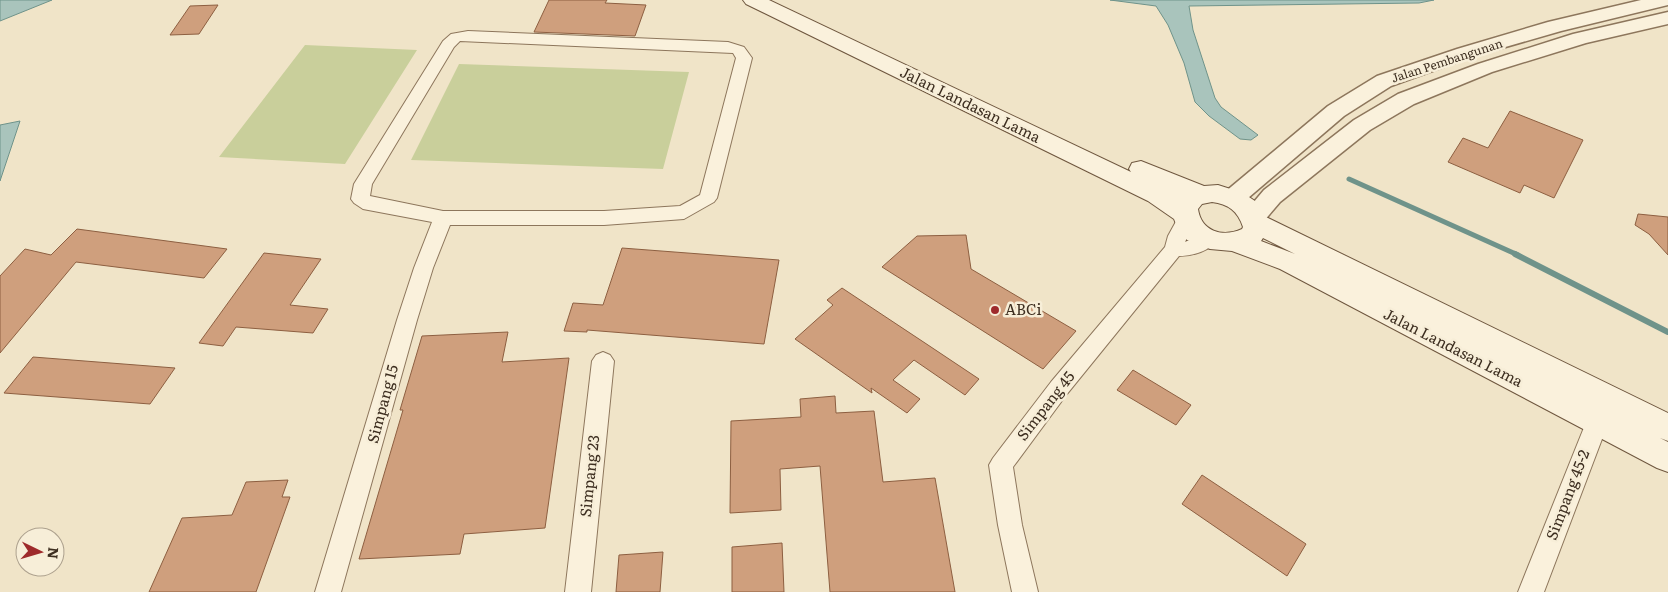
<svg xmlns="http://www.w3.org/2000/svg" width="1668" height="592" viewBox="0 0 1668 592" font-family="Literata,serif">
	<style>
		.green { fill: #c9cf9b }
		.water { fill: #a9c4bc; stroke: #6f938a }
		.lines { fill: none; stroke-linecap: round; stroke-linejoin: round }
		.stream-far1 { stroke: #6f938a; stroke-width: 5 }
		.stream { stroke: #6f938a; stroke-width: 6 }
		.building { fill: #cf9f7d; stroke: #8d5f41 }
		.minor-casing { stroke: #8d765c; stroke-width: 2 }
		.tertiary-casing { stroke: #8d765c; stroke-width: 3 }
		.secondary-casing { stroke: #6f573f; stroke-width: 2 }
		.minor { fill: #faf1dc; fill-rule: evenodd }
		.tertiary { fill: #faf1dc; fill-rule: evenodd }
		.secondary { fill: #faf1dc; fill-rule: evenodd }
		.poi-dot { fill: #9e2a2b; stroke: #f7eed8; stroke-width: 2 }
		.labels { text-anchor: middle; stroke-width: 5; stroke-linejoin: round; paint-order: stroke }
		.far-street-label { font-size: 12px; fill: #3d2e20; stroke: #f7eed8 }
		.street-label { font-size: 15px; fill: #3d2e20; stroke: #f7eed8 }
		.poi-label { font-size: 15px; fill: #3d2e20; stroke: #f7eed8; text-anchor: start }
	</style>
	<rect width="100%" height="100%" fill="#f0e4c8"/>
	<path class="green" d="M305 45 417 50 345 164 219 157Z
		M459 64 689 72 663 169 411 160Z"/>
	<path class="water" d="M0 0H52L0 21Z
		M1110 0H1434L1419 3 1189 6 1193 30 1215 98 1221 107 1258 135 1251 140 1240 139 1209 116 1195 102 1184 63 1168 25 1156 6Z
		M20 121 0 181V125Z"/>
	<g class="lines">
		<path class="stream-far1" d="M1349 179 1518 255"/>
		<path class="stream" d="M1515 254 1668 332"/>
	</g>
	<path class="building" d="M549 0H607L605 3 646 5 635 36 534 32Z
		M218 5 199 34 170 35 190 6Z
		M1510 111 1583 140 1554 198 1524 185 1520 193 1448 162 1463 138 1488 148Z
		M1638 214 1668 217V255L1649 234 1635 225Z
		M77 229 227 249 204 278 76 262 0 353V276L25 249 51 255Z
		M966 235 971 269 1076 331 1043 369 882 267 917 236Z
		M622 248 779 260 764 344 587 330V332L564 331 573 303 603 305Z
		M264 253 321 259 290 305 328 309 313 333 236 327 223 346 199 343Z
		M842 288 925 343 979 379 965 395 914 360 893 380 920 399 907 413 871 388 872 393 795 339 833 305 827 300Z
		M508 332 502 362 569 358 545 528 464 534 460 554 359 559 403 410H400L422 336Z
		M33 357 175 368 150 404 4 393Z
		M1133 370 1191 405 1176 425 1117 390Z
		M835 396 836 413 874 411 883 482 935 478 955 592H830L820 466 780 469 781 510 730 513 731 421 801 417 800 399Z
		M1202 475 1306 544 1287 576 1182 504Z
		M288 480 282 497H290L256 592H149L182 518 232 515 246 482Z
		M782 543 784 592H732V547Z
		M663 552 660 592H616L619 555Z"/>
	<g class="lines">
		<defs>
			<path id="minor" d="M468 31 728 42 744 47 752 58 717 198 714 202 684 219 604 225H450L433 268 417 320 341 592H315L397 320 414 268 432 222 363 209 354 203 351 199 354 184 443 41 451 34ZM460 41 733 53 736 58 700 195 680 206 604 211H443L370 196 372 184 454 47Z
				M1186 214 1193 216 1195 221 1185 242 1208 232 1215 234 1217 239C1211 251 1192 256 1179 256L1067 394 1013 467 1022 525 1038 592H1012L998 525 989 465 993 458 1051 382 1165 247 1168 236 1179 216Z
				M603 352 610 355 614 361 591 592H565L592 361 596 355Z
				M1602 401 1610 403 1613 410 1544 592H1518L1591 410 1594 403Z"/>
			<path id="tertiary" d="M1641 0H1668V5L1561 31 1471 57 1391 86 1344 116 1241 204 1233 206 1225 204 1221 198 1225 192 1328 106 1377 76 1457 49 1548 22Z
				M1668 12V24L1586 43 1492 72 1414 104 1370 130 1280 202 1263 222 1254 225 1245 222 1242 216 1264 190 1354 120 1398 94 1478 64 1573 34Z"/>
			<path id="secondary" d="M743 0H769L1131 172 1129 169 1132 163 1141 161 1204 186 1218 185 1243 193 1258 203 1266 217 1668 413V441L1660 438 1668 442V472L1657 468 1280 269 1232 251 1210 249 1187 240 1178 229 1174 219 1148 201 746 4ZM1212 202C1228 204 1238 211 1243 227L1242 229C1222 238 1201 231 1198 209L1202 204ZM1263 238 1295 254 1261 241Z"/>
		</defs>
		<use href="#minor" class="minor-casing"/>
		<use href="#tertiary" class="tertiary-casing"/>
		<use href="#secondary" class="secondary-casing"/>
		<use href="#minor" class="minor"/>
		<use href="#tertiary" class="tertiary"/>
		<use href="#secondary" class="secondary"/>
	</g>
	<circle class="poi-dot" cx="995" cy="310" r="5"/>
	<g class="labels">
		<g class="far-street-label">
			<text transform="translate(1447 61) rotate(-18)" y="4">Jalan Pembangunan</text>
		</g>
		<g class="street-label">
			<text transform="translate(970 105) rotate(26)" y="5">Jalan Landasan Lama</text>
			<text transform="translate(1453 348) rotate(27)" y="5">Jalan Landasan Lama</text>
			<text transform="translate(383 404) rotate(-75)" y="5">Simpang 15</text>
			<text transform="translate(1046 406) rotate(-52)" y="5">Simpang 45</text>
			<text transform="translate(590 476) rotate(-84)" y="5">Simpang 23</text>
			<text transform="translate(1568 495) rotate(-69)" y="5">Simpang 45-2</text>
		</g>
		<g class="poi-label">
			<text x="1005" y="315">ABCi</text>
		</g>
	</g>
	<g transform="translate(40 552) rotate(95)"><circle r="24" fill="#f7eed8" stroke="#ada18e"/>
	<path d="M0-4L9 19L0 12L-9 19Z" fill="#9e2a2b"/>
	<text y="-8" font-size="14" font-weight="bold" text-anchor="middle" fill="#3d2e20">N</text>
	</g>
</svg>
